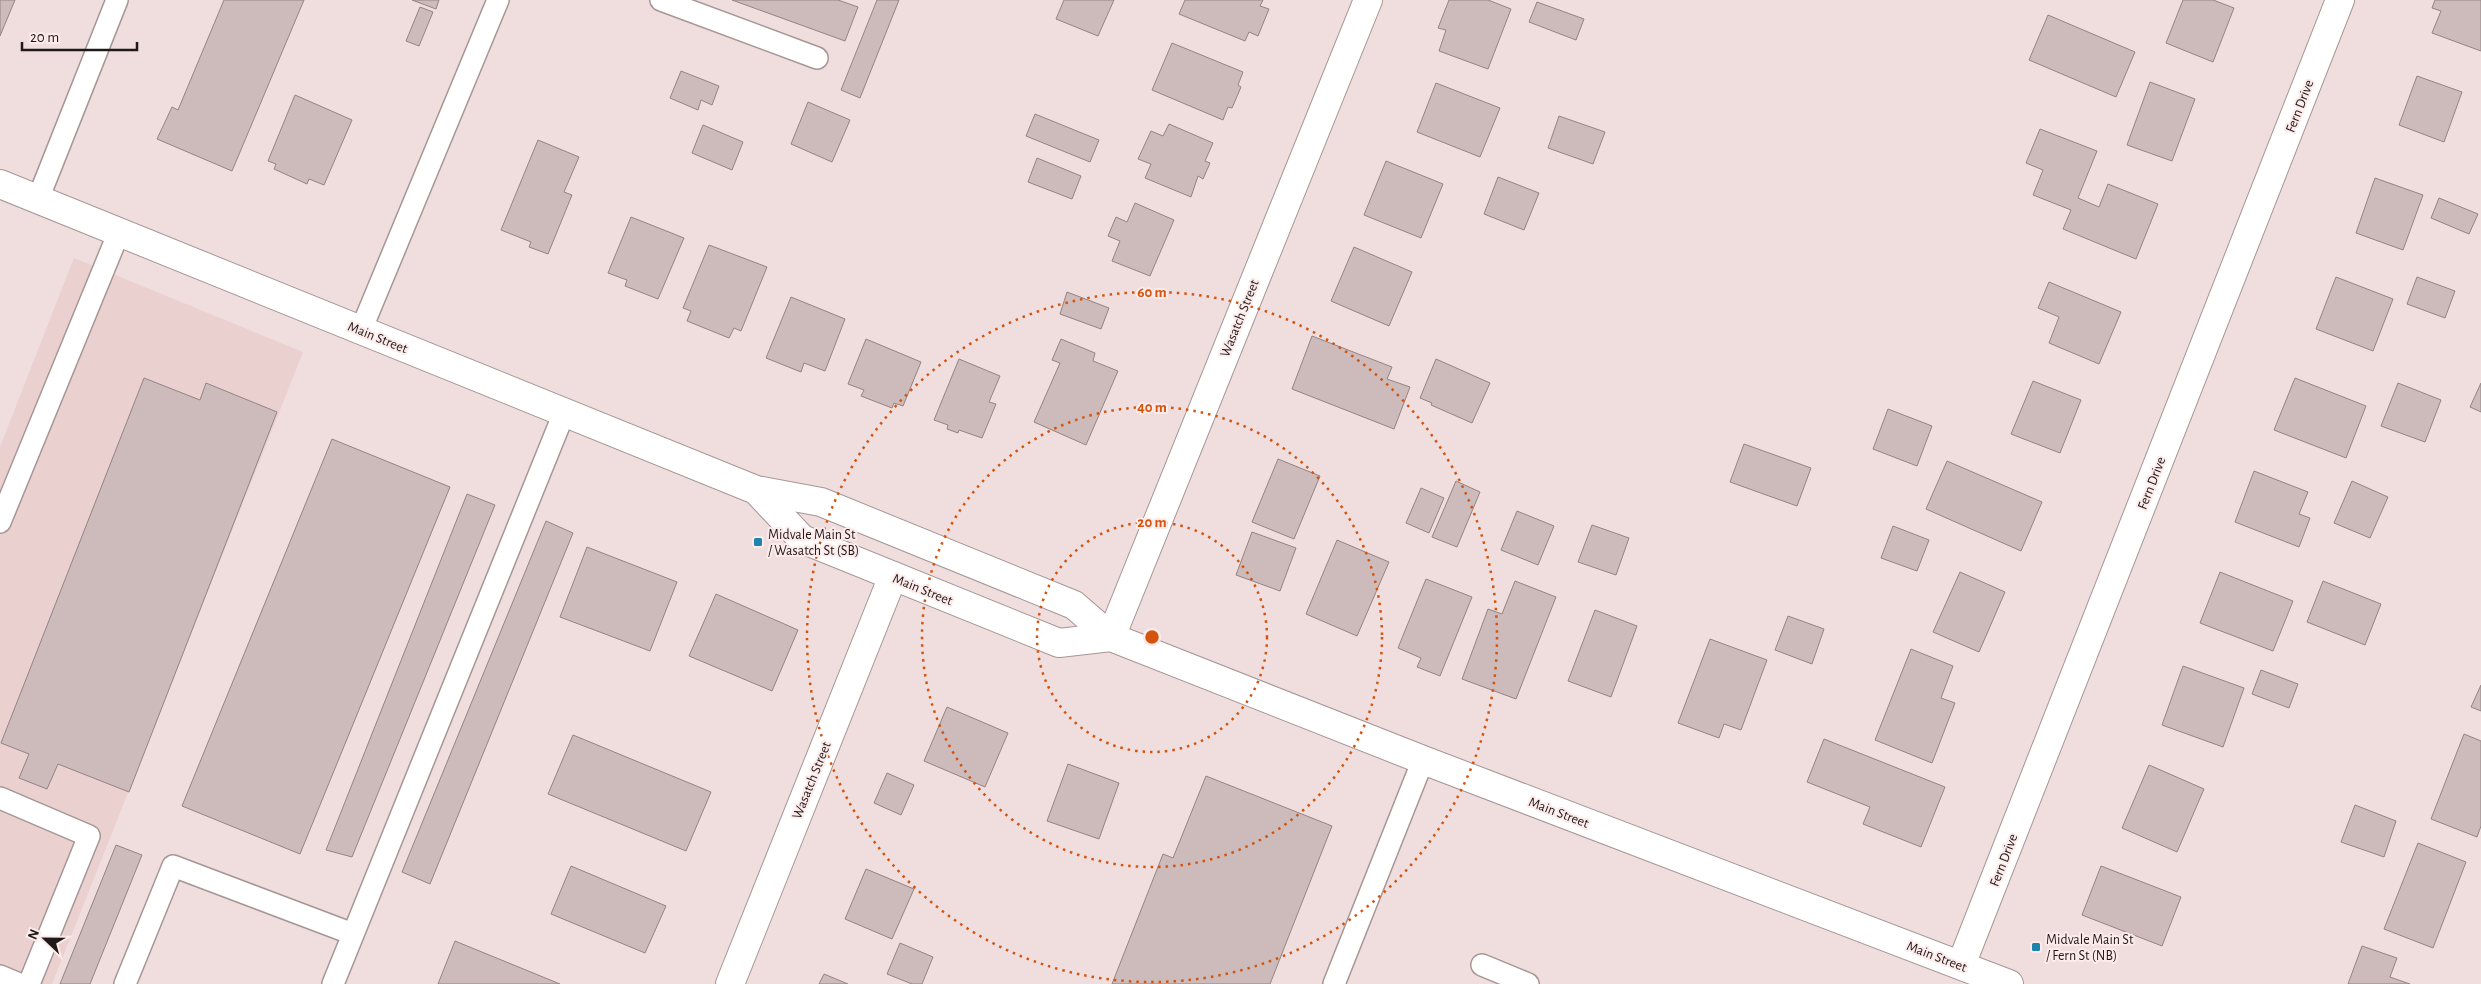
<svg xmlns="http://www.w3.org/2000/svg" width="2481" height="984" viewBox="0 0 2481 984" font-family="'Alegreya Sans',sans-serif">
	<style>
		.built { fill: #ead0ce }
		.building { fill: #ccbbba; stroke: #938382 }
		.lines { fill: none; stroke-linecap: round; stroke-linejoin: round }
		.service-casing { stroke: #a69695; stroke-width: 24 }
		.minor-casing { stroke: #a69695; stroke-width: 30 }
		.tertiary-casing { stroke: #a69695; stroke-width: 30 }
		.service { stroke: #fff; stroke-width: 21 }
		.minor { stroke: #fff; stroke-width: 28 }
		.tertiary { stroke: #fff; stroke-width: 28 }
		.ring { fill: none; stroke: #d4530d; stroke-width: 2.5; stroke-dasharray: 2.5 5 }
		.poi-dot { fill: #1e83ad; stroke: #fcebea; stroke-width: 2 }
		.labels { text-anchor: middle; stroke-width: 4; stroke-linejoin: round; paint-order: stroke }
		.street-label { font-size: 14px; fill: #1f1919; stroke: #fcebea }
		.poi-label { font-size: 14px; fill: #1f1919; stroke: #fcebea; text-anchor: start }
		.centre { fill: #d4530d; stroke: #fcebea; stroke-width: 2.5 }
		.ring-label { font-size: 15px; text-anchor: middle; font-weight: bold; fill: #d4530d; stroke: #fcebea; stroke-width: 4; stroke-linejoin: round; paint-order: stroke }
	</style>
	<rect width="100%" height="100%" fill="#efdedd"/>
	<path class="built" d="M74 258 303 352 52 984H0V447Z"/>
	<path class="building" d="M0 0H15L0 36Z
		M224 0H304L232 171 157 139 172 107 178 110Z
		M412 0H439L436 9Z
		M732 0H838L858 7 845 41Z
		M877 0H899L860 98 841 90Z
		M1064 0H1114L1098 36 1056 19Z
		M1185 0H1263L1260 6 1269 9 1258 36 1249 32 1245 41 1179 14Z
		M1449 0H1488L1511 9 1488 69 1439 51 1446 30 1438 28Z
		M2183 0H2213L2234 8 2213 62 2166 43Z
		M2435 0H2481V51L2432 33 2441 11 2432 8Z
		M1537 2 1584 19 1576 40 1529 22Z
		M420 7 433 12 419 46 406 41Z
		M2048 15 2135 52 2116 97 2029 60Z
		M1172 43 1243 72 1238 85 1241 87 1232 108 1228 107 1223 120 1152 90Z
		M681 71 719 86 712 105 701 100 698 110 670 98Z
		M2417 76 2462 92 2444 142 2399 125Z
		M2150 82 2195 99 2172 161 2127 145Z
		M1436 83 1500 108 1480 157 1417 132Z
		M295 95 352 120 324 185 309 179 307 184 274 169 276 164 268 161Z
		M808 102 850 120 832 162 791 144Z
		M1035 114 1099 140 1090 162 1026 136Z
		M1559 116 1605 132 1593 164 1548 148Z
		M1169 124 1213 143 1205 161 1210 163 1203 179 1198 176 1191 197 1145 178 1151 164 1138 159 1151 131 1163 136Z
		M703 125 743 142 732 170 692 153Z
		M2040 129 2097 151 2078 198 2099 207 2108 184 2158 204 2136 259 2063 229 2071 210 2033 195 2043 170 2026 163Z
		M538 140 579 157 564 192 572 195 548 254 529 247 531 242 501 230Z
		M1037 158 1081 176 1072 199 1028 182Z
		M1386 161 1443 184 1421 238 1364 215Z
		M1498 177 1539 193 1524 230 1484 214Z
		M2375 178 2423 195 2403 250 2356 233Z
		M2439 198 2478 214 2469 234 2431 218Z
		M1135 203 1174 220 1150 276 1112 261 1120 241 1108 236 1116 217 1127 222Z
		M631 217 684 238 658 299 625 286 627 280 608 273Z
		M709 245 767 267 741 331 734 328 729 338 687 321 691 311 683 308Z
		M1354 247 1412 272 1389 326 1331 301Z
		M2336 277 2393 299 2373 351 2316 329Z
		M2417 277 2455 291 2445 318 2407 304Z
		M2049 282 2121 312 2099 364 2049 343 2059 317 2038 308Z
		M1067 292 1109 308 1101 329 1060 314Z
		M791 297 845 319 825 371 804 363 801 372 766 358Z
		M1312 336 1392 367 1387 379 1410 387 1394 429 1292 389Z
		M866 339 921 362 903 406 894 403 892 408 861 396 864 390 848 384Z
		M1061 339 1095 353 1093 361 1118 371 1086 445 1034 422 1060 363 1052 360Z
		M959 359 1000 376 989 402 996 404 982 438 959 430 958 433 947 429 948 425 934 420Z
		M1436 359 1490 383 1472 423 1431 405 1432 403 1420 398Z
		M144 378 200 400 206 383 277 412 129 792 58 764 47 789 19 778 29 754 1 743Z
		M2295 378 2366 406 2346 458 2274 430Z
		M2033 381 2081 400 2060 453 2011 434Z
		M2398 383 2441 400 2425 442 2381 426Z
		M2481 383V412L2470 407Z
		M1888 409 1932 426 1917 466 1873 449Z
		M332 439 450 487 300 854 182 806Z
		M1744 444 1811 468 1797 506 1730 482Z
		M1278 459 1320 476 1294 539 1252 522Z
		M1947 461 2042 502 2021 551 1926 509Z
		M2254 471 2308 492 2299 514 2310 518 2299 547 2235 522Z
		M1456 481 1480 492 1457 547 1432 537Z
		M2352 481 2388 497 2370 538 2334 523Z
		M1421 488 1444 498 1429 533 1406 523Z
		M467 494 495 505 352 857 326 850Z
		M1517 511 1554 526 1538 565 1501 550Z
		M546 521 573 533 430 884 402 872Z
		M1592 525 1629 538 1616 575 1578 562Z
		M1893 526 1929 540 1917 571 1881 558Z
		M1252 532 1296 548 1280 591 1236 575Z
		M1337 540 1389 562 1357 636 1306 614Z
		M587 547 677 582 650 651 560 617Z
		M1960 572 2005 592 1979 652 1933 632Z
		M2220 572 2293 601 2273 651 2200 623Z
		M1426 579 1472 597 1440 676 1417 667 1421 658 1398 648Z
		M1515 581 1556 597 1516 699 1462 679 1488 609 1502 614Z
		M2323 581 2381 604 2365 645 2307 622Z
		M716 594 798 630 772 691 689 656Z
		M1595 610 1637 626 1611 697 1568 681Z
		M1788 616 1824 629 1812 664 1775 650Z
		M1710 639 1767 660 1741 730 1724 724 1719 738 1678 723Z
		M1911 649 1953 666 1941 698 1955 703 1932 763 1875 740Z
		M2183 666 2244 688 2223 747 2162 725Z
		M2261 670 2298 684 2289 708 2252 694Z
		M2481 685V711L2471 707Z
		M947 707 1008 733 985 787 924 761Z
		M2464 734 2481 741V826L2477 837 2431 819Z
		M573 735 711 792 686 851 548 794Z
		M1824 739 1945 787 1921 847 1863 824 1870 807 1807 782Z
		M1068 764 1119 783 1099 839 1047 821Z
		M2149 765 2204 789 2177 852 2122 828Z
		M887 773 914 785 901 815 874 803Z
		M1206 776 1332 826 1270 984H1112L1163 854 1173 858Z
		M2355 805 2396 821 2384 857 2341 842Z
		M2418 843 2466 862 2433 948 2384 929Z
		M116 845 142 855 90 984H60Z
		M571 866 666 906 645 953 551 914Z
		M2101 866 2181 897 2162 946 2082 915Z
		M866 869 914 889 892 939 845 919Z
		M455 941 560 984H438Z
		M900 943 933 957 922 984H912L887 974Z
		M2362 946 2397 958 2390 977 2410 984H2348Z
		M824 974 848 984H819Z"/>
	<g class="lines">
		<defs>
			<path id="service" d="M661 0 817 58
				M38 199 117 0
				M361 330 498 0
				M0 522 119 232
				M0 798 89 836 29 984
				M1482 965 1528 984
				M0 976 19 984
				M125 984 173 866 353 934
				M333 984 564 413
				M1334 984 1423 760"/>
			<path id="minor" d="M1961 965 2340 0
				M730 984 893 576"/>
			<path id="tertiary" d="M0 184 756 490 821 502 1074 605 1111 637 1423 760 2009 984
				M756 490 802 539 1059 643 1111 637
				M1111 637 1368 0"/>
		</defs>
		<use href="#service" class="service-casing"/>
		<use href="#minor" class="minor-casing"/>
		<use href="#tertiary" class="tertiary-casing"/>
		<use href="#service" class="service"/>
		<use href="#minor" class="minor"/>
		<use href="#tertiary" class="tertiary"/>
	</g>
	<g class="ring">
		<circle cx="1152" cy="637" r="115"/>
		<circle cx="1152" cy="637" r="230"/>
		<circle cx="1152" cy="637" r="345"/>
	</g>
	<g class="poi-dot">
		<rect x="753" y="537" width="10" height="10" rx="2.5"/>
		<rect x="2031" y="942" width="10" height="10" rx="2.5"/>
	</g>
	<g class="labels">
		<g class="street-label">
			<text transform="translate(2299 106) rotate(-69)" y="5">Fern Drive</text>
			<text transform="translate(1239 318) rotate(-68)" y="5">Wasatch Street</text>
			<text transform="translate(378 337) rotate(22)" y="5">Main Street</text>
			<text transform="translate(2151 483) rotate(-69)" y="5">Fern Drive</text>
			<text transform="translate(923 589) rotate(22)" y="5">Main Street</text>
			<text transform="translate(811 780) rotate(-68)" y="5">Wasatch Street</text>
			<text transform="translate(1559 812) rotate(21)" y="5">Main Street</text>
			<text transform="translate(2003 860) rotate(-69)" y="5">Fern Drive</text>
			<text transform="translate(1937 956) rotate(21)" y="5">Main Street</text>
		</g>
		<g class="poi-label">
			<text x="768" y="539">Midvale Main St<tspan x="768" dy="16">/ Wasatch St (SB)</tspan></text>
			<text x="2046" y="944">Midvale Main St<tspan x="2046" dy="16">/ Fern St (NB)</tspan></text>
		</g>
	</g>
	<circle cx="1152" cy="637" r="8" class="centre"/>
	<g class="ring-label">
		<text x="1152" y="297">60 m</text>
		<text x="1152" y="412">40 m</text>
		<text x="1152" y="527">20 m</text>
	</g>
	<g transform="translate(45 939) rotate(292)" stroke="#fcebea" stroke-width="4" paint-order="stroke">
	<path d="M0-4L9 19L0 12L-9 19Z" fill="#1f1919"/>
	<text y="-8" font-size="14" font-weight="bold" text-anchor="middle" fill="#1f1919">N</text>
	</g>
	<path d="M22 42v8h115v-8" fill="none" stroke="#1f1919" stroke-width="2.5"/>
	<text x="30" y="42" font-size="15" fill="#1f1919" stroke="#fcebea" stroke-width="4" paint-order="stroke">20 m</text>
</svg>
